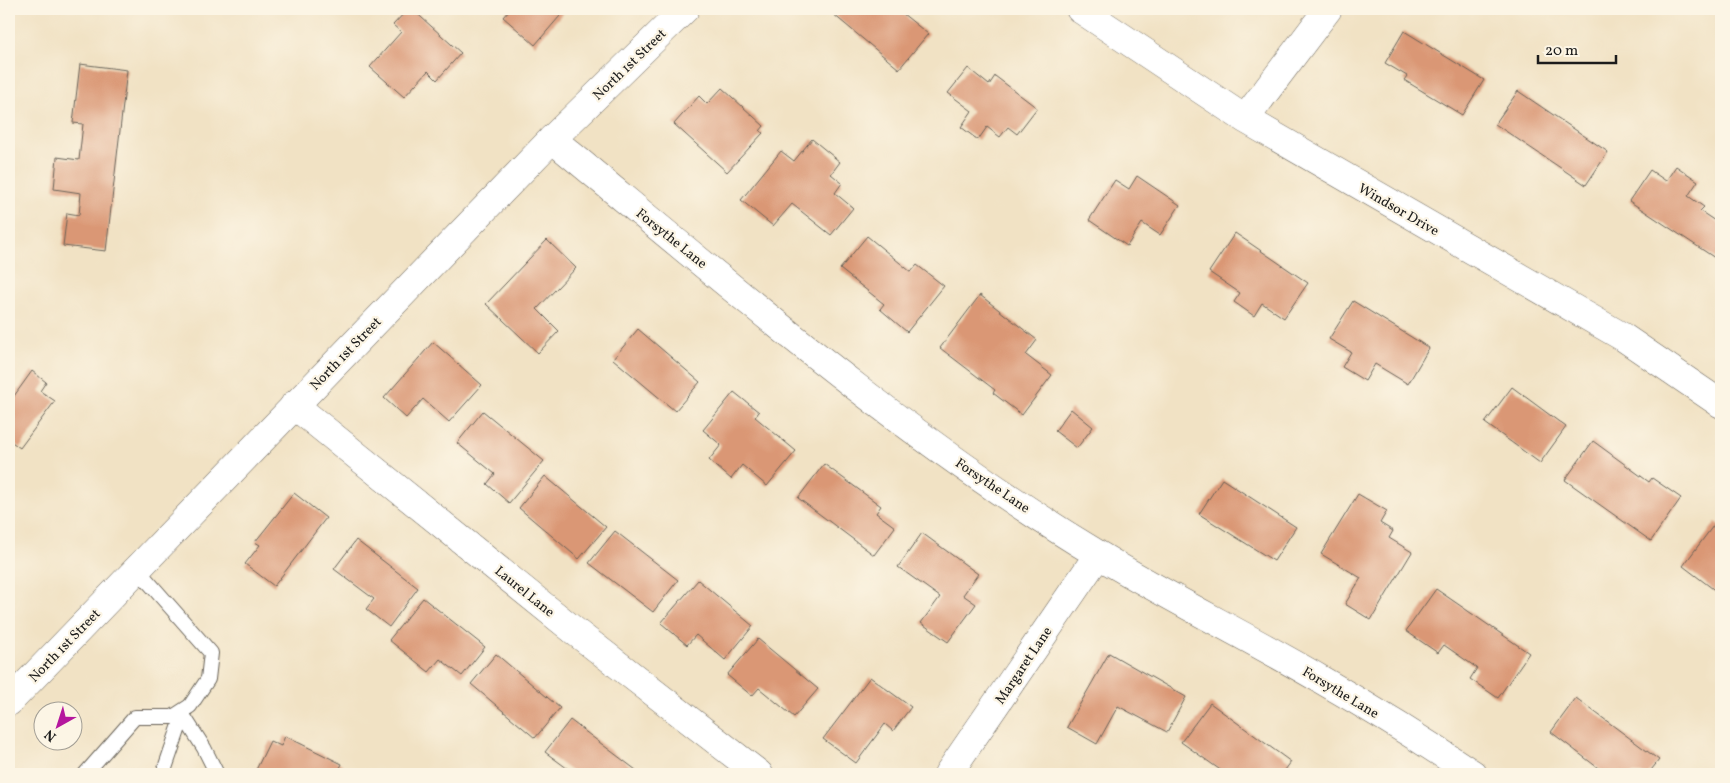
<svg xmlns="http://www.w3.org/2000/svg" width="1730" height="783" viewBox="0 0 1730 783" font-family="Vollkorn,serif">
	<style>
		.building { fill: #da9774 }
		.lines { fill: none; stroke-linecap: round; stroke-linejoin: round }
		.service-casing { stroke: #676157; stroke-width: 16 }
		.minor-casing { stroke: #676157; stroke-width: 29 }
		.tertiary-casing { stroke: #676157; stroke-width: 29 }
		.service { stroke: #fff; stroke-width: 14 }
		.minor { stroke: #fff; stroke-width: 28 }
		.tertiary { stroke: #fff; stroke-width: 28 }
		.labels { text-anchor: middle; stroke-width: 4.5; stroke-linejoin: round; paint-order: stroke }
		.street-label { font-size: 14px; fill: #1c1c1c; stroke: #fcf5e5 }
	</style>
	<rect width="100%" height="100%" fill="#fcf5e5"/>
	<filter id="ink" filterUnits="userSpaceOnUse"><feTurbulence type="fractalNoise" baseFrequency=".02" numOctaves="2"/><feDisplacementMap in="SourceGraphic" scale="10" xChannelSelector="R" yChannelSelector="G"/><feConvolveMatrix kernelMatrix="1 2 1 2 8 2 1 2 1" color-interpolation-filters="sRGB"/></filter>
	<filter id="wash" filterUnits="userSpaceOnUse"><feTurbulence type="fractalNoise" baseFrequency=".0096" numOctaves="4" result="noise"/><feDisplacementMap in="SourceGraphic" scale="20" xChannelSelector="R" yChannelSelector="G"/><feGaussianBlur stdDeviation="1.12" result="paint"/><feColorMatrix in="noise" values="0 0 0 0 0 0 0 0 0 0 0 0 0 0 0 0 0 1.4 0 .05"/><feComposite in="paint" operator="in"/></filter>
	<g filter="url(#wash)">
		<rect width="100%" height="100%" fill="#f1e2c4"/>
		<g id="blocks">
			<path class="building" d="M408 9H412L461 53 437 80 428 71 404 97 370 67 401 32 393 25Z
				M510 9H566L535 45 503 17Z
				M827 9H897L928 34 899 69Z
				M1404 31 1484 80 1462 115 1404 80 1407 76 1385 63Z
				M80 64 127 70 106 251 63 246 67 213 79 215 81 193 54 189 57 157 79 160 83 124 73 123Z
				M968 68 989 85 995 76 1037 108 1017 134 1008 127 1000 137 987 127 978 140 961 127 972 111 948 93Z
				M722 88 764 126 760 131 763 133 727 172 674 124 699 96 707 104Z
				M1518 91 1608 152 1586 185 1495 124Z
				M812 139 840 162 831 174 842 183 835 193 853 208 831 235 792 204 773 226 741 200 781 151 794 161Z
				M1676 166 1698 181 1688 196 1704 207 1700 211 1721 225V255L1718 260 1629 201 1650 170 1666 181Z
				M1137 176 1180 205 1160 235 1142 223 1127 246 1089 220 1115 180 1129 189Z
				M1235 233 1308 283 1284 318 1262 303 1254 316 1234 302 1240 293 1209 272Z
				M867 236 911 272 917 265 944 286 907 332 880 309 884 304 840 269Z
				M547 240 576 268 537 309 559 331 538 353 486 304Z
				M980 295 1037 340 1026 355 1052 375 1022 415 993 393 995 390 940 348Z
				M1353 301 1429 348 1408 384 1375 364 1365 381 1342 367 1351 352 1329 339Z
				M638 329 700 382 675 411 613 359Z
				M433 342 482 385 449 422 423 399 406 418 384 398Z
				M32 371 46 382 40 391 55 401 20 448 9 440V403Z
				M1512 387 1566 427 1540 463 1485 423Z
				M734 392 759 412 755 417 796 451 767 486 742 465 731 479 709 460 721 445 703 430Z
				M1071 409 1093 427 1077 448 1055 431Z
				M483 411 544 461 509 503 487 484 495 474 457 443Z
				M1593 441 1649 482 1652 478 1681 498 1651 541 1565 480Z
				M824 464 881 506 876 513 895 527 874 555 798 498Z
				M545 476 606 527 579 559 519 508Z
				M1222 479 1296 527 1274 561 1199 514Z
				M294 493 326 518 274 586 245 564 260 545 255 542Z
				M1358 494 1387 511 1380 523 1393 531 1389 538 1412 552 1371 620 1345 604 1361 578 1321 554Z
				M1716 522 1721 526V595L1683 566Z
				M615 531 678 580 653 612 589 563Z
				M922 533 978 574 963 595 976 604 948 642 921 623 940 597 898 567Z
				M356 540 418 588 389 627 366 609 374 599 334 569Z
				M698 580 753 626 725 660 696 635 687 645 661 623Z
				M1436 589 1529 653 1498 698 1470 679 1477 668 1444 645 1438 653 1406 631Z
				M423 598 485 647 462 676 440 659 429 672 389 640Z
				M758 639 818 689 794 717 759 688 752 696 727 675Z
				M1109 653 1186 697 1167 732 1118 706 1097 744 1067 727Z
				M496 654 560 708 535 738 471 684Z
				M870 677 911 707 893 731 885 724 856 763 823 739Z
				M1576 698 1659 760 1648 774H1606L1551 732Z
				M1210 703 1291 762 1282 774H1226L1181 742Z
				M570 720 636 770 632 774H575L545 752Z
				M285 736 342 764 337 774H254L270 741 281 746Z"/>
		</g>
	</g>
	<g filter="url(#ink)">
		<use href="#blocks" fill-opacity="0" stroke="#676157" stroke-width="1"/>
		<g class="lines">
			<defs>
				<path id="service" d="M181 712 204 748 217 774
					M85 774 135 717H173L190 706 208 679 211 653 137 569
					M163 774 183 716"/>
				<path id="minor" d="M1080 9 1245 119 1623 337 1721 404
					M1245 119 1328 9
					M552 139C728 284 903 437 1099 555 1171 599 1247 636 1320 679 1372 709 1424 741 1473 774
					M294 405 577 633 759 774
					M948 774 1098 555"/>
				<path id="tertiary" d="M9 702 552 139 685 9"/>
			</defs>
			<use href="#service" class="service-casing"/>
			<use href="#minor" class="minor-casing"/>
			<use href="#tertiary" class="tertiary-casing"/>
			<use href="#service" class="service"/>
			<use href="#minor" class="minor"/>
			<use href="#tertiary" class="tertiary"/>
		</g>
	</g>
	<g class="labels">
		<g class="street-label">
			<text transform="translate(629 64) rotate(-44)" y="5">North 1st Street</text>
			<text transform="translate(1399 209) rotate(30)" y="5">Windsor Drive</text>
			<text transform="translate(672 238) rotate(39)" y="5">Forsythe Lane</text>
			<text transform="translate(345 353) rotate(-46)" y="5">North 1st Street</text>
			<text transform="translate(993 485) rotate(34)" y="5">Forsythe Lane</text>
			<text transform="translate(525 591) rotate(39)" y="5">Laurel Lane</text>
			<text transform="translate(64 645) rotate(-46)" y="5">North 1st Street</text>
			<text transform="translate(1023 665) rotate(-56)" y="5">Margaret Lane</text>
			<text transform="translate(1341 692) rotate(31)" y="5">Forsythe Lane</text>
		</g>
	</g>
	<rect width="1730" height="783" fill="none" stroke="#fcf5e5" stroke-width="30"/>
	<g transform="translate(58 726) rotate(219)"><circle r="24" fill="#fcf5e5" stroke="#a29e95"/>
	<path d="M0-4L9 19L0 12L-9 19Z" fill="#b5179e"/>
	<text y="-8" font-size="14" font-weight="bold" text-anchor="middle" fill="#1c1c1c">N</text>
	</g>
	<path d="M1538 55v8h78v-8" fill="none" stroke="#1c1c1c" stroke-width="2.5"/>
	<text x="1545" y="55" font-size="15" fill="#1c1c1c" stroke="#fcf5e5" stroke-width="4" paint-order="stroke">20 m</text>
</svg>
